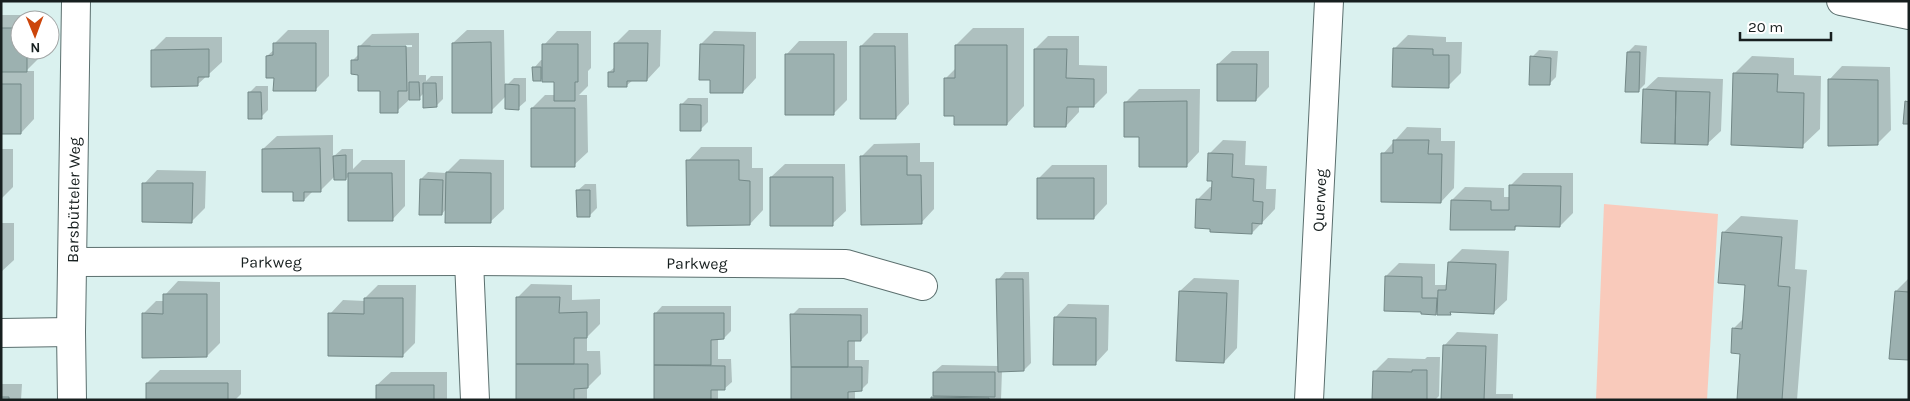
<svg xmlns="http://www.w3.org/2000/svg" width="1910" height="401" viewBox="0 0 1910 401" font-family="Karla,sans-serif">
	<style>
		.green { fill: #f9cabb }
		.shadow { fill: #0003; fill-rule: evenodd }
		.building { fill: #9cb1b0; stroke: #738887 }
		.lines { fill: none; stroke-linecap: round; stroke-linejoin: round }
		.street-casing { stroke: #5b6f6e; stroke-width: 30 }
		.street { stroke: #fff; stroke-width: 28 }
		.labels { text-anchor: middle; stroke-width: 4; stroke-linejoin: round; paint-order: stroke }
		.street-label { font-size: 16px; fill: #171f1f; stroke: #fff }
	</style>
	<rect width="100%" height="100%" fill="#daf1ef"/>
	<path class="green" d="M1604 204 1718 214 1707 400H1596Z"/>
	<path class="shadow" d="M1 15H40V20H20V50H40V57L26 71H34V119L21 133H1Z
		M973 28H1024V106L1007 124 946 78 956 68V45Z
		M288 30H329V76L315 90 275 77 267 56 275 49V43Z
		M467 30H504L505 87 514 78H526V101L518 108 506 96 491 111 453 43Z
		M629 30H661L660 66 647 80H633L626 86 609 72 616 66V43Z
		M557 31H591V68L588 71V86L579 95H587L588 152 574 165 532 108 545 95H555V81L544 76 541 80 534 68 541 60H544V45Z
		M714 31 756 32V78L743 92 711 79 701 44Z
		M419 33V75H426V81L431 76H443V99L436 106 424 93 419 98 410 99 397 111 381 90 359 74 353 60 359 54V47L372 34ZM371 45H412V47L368 48Z
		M874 33H908L909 104 896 118 861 46Z
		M1408 35 1446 37V42H1462L1461 73 1448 86 1394 49Z
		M1048 36H1079V65L1107 66V93L1094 106H1079V112L1066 126 1035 49Z
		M166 37H222V62L197 85 153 50Z
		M799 41H847V100L833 114 786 55Z
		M1635 45 1647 46 1645 84 1638 91 1628 52Z
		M1539 50 1558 51 1556 77 1549 84 1532 57Z
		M1232 51H1269V87L1256 100 1218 64Z
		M1752 56 1794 58V75L1821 76 1820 129 1802 146 1734 74Z
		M1842 66 1890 67 1891 130 1877 144 1829 80Z
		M1658 77 1723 79 1721 131 1707 144 1644 90Z
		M256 86H268V110L261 117 249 93Z
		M1139 89H1200L1199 152 1186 166 1140 136 1126 102Z
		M688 98H708V122L700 130 681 105Z
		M1407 127 1441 128V141H1455L1454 188 1441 202 1383 154Z
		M333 135V157L342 149H353V169L362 160H405V206L392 220 349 176 346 179 335 176 320 191H313L304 200 294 191 263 149 277 136Z
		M1223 140 1246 141 1245 165 1267 166 1266 189H1276L1275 209 1252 233 1211 228 1197 200 1210 187H1213L1209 154Z
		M920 143V162H934V209L921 223 861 157 874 144Z
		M701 147H752V168H763V210L750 224 688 161Z
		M1 149H13V187L1 199Z
		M460 159 504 160V209L490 222 446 209 442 214 421 179 428 172 446 173Z
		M785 164H845L846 211 832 224 771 177Z
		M1052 165H1107V204L1094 218 1039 178Z
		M157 170 206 171 205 208 192 221 144 184Z
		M1523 173H1573V213L1560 226 1518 225 1514 229 1452 200 1465 187 1504 188V197H1510V186Z
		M585 184H596L597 208 590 215 577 191Z
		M1741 216 1798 220 1795 269 1807 270 1797 400H1738L1742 352 1734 328 1744 318 1747 284 1723 233Z
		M1 223H14V260L1 272Z
		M1462 249 1509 251 1507 300 1493 313 1452 311 1450 314 1439 310 1436 313 1386 276 1399 263 1435 264V285H1445L1448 282 1449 262Z
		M1005 272H1029L1031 363 1024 370H1002L1001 400H932L934 396V372L942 365 999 366 998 280Z
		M1194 278 1239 280 1237 348 1224 362 1180 291Z
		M1909 278V359L1896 291Z
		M178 281 220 282V343L207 356 143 314 156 301H165V295Z
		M531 284 572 285V300L600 299V324L587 337V351H600L601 374 587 388V400H518V297Z
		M378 285H416L415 343 402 356 330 314 343 300 365 301V298Z
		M1068 304 1109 305 1108 350 1095 364 1055 318Z
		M662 306H731V331L724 338H718V359H731L732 382 724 389H718V400H655V314Z
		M799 308H868V333L861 340H855V360H869L868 383 861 390H855V400H792V315Z
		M1457 332 1498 334 1496 394H1513V400H1442L1444 346Z
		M1427 357H1440L1439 396 1435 400H1374L1375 371 1388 358 1425 359Z
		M160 370H241V394L235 400H147V383Z
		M391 372H447V400H377V385Z
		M1 384H22L21 400H1Z"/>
	<path class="building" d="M1 28H20V50H27V72H1Z
		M491 42 492 113H452V43Z
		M273 43H316V91H273L274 78H266V56L273 55Z
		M614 43H648L647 81H627V87H608V72H614Z
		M542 44H578V82H575V101H554V82H542Z
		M700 44 744 45 743 93H710V80H699Z
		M955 45H1007V125H954V116H944V78H955Z
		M358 46H406L407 91H398V113H380V91H358V75L351 74V60H358Z
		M860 46H895L896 119H860Z
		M1393 48 1433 49V55H1449V88L1392 87Z
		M209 49V77H198V86L151 87V50Z
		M1034 49H1067L1066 78 1094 79V107H1067L1066 127H1034Z
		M1627 52H1640L1639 92H1625Z
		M785 54H834V115H785Z
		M1530 56 1551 58 1550 85H1529Z
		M1217 64H1257L1256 101H1217Z
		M532 67H541V81H533Z
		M1733 73 1778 74 1777 92 1804 93 1803 148 1731 145Z
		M1828 79 1878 80V145L1828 146Z
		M409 82H419L420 100H409Z
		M423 83H436L437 107 423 108Z
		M1 84H21V134H1Z
		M505 84 519 85V110L505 109Z
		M1643 89 1676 91 1675 144 1641 143Z
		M1676 91 1710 92 1708 145 1675 144Z
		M248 92H261L262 119H248Z
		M1187 101V167H1139V137H1124V102Z
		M1905 101 1909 102V124H1903Z
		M680 104 701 105V131H680Z
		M531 108H575V167H531Z
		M1393 140H1429L1428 154H1442L1441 203 1381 202V153H1393Z
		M320 148 321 192H304V201H293V192H262V149Z
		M1208 153 1233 154 1232 177 1254 179 1253 201 1263 202 1262 224 1252 223V234L1210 232V229L1195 228 1196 199 1211 200 1212 181H1207Z
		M346 155V180H334L333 156Z
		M860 156H907V175H921L922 224 861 225Z
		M686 160H739V180L750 181V225L687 226Z
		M446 172 491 173V223H445Z
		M348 173H392L393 221H348Z
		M770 177H833V226H770Z
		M1037 178H1094V219H1037Z
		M420 179 443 180 442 215H419Z
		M142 183H193L192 223 142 222Z
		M1509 185 1561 186 1560 227 1515 226V230H1450L1451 200 1491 201V210H1509Z
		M576 190H590V217H577Z
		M1722 232 1782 237 1778 286 1790 287 1782 400H1737L1740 354 1731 353 1732 328 1742 329 1745 285 1718 283Z
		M1448 262 1496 264 1494 314 1450 312 1451 315H1437L1438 290H1446Z
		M1385 276 1422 277V298H1437L1436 315 1421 314V312L1384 311Z
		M996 279H1023L1024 371 998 372Z
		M1179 291 1227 293 1224 363 1176 361Z
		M1895 291 1909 292V360L1889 359Z
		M163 294H207V357L142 358V313L163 314Z
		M516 297H560L559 313 587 312V338H574V364H516Z
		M364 298H403V357L328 356V313L364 314Z
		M654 313H724V339L711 340V365H654Z
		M790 314 861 315V341H848V367H791Z
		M1054 317 1096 318V365H1053Z
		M1443 345 1486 346 1484 400H1441Z
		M516 364H588V388L574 389V400H516Z
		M654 365 725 366V390H711V400H654Z
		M791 367H862V391L848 392V400H791Z
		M1412 370H1427V400H1372L1373 371 1412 372Z
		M933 372H995V397L933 396Z
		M146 383H228V400H146Z
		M376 385H434V400H376Z
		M1 397H9V400H1Z
		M931 397 989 398V400H931Z"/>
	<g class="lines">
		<defs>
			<g id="street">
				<path d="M1841 1 1909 15"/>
				<path d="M469 261 475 400"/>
				<path id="s1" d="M73 262 469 261 846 264 923 286"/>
				<path d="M1 333 71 332"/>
				<path id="s2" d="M72 400 71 332 76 1"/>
				<path id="s3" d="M1309 400 1329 1"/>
			</g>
		</defs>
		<use href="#street" class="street-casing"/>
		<use href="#street" class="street"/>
	</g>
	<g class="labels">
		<g class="street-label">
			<text dy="6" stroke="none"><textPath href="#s2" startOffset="200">Barsbütteler Weg</textPath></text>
			<text dy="6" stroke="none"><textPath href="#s3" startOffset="200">Querweg</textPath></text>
			<text dy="6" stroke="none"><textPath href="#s1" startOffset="198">Parkweg</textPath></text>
			<text dy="6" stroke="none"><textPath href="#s1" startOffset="624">Parkweg</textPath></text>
		</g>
	</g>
	<rect width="1910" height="401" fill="none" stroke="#171f1f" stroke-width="5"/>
	<g transform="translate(35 35) rotate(179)"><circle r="24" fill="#ffffff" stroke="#a2a5a5"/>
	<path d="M0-4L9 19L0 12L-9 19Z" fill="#cc450b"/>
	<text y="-8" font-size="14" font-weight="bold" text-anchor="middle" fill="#171f1f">N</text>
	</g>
	<path d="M1740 32v8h91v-8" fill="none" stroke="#171f1f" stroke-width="2.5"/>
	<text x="1748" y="32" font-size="15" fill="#171f1f" stroke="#ffffff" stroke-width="4" paint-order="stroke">20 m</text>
</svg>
